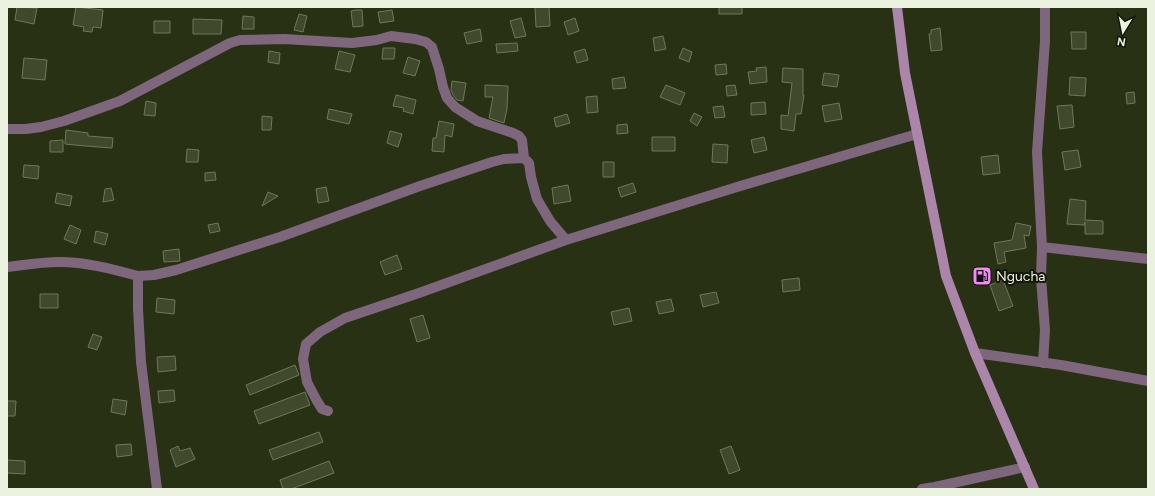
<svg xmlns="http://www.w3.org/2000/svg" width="1155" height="496" viewBox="0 0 1155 496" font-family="Figtree,sans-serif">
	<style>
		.building { fill: #40492b; stroke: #6e7959 }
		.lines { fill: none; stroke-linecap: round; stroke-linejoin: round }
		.street { stroke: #7e667d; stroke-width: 10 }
		.secondary { stroke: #ab85aa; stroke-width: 10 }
		.labels { text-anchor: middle; stroke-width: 4; stroke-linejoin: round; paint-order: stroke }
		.poi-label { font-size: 14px; fill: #ecf2e0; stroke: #13170b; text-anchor: start }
	</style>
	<rect width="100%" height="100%" fill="#283114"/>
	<path class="building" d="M17 7 37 8 34 24 15 20Z
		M76 7 103 10 101 28 93 27 92 32 83 31 84 27 73 25Z
		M535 7H549L550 26 536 27Z
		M719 7H742V14H719Z
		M356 10H362L363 26 353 27 351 11Z
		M392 10 394 21 380 23 378 12Z
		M299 14 307 16 303 32 294 30Z
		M243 16 254 17V29H242Z
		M521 18 526 36 515 38 510 21Z
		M575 18 579 31 568 35 564 22Z
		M193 19 222 20 221 34H193Z
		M154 21H170V33H154Z
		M940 28 942 50 931 51 929 34H931V30Z
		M480 29 482 41 467 44 464 33Z
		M1071 32H1086V49H1072Z
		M663 36 666 49 655 51 653 38Z
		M517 43 518 51 497 53 496 44Z
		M383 48H395L394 59H382Z
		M683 48 692 52 689 62 679 58Z
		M585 49 588 60 577 63 574 52Z
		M269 51 280 53 279 64 268 62Z
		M339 51 355 55 350 72 335 69Z
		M408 57 420 61 415 76 403 73Z
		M24 58 47 60 45 80 22 78Z
		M726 64 727 74 716 75 715 65Z
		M766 67 767 82 750 84 748 72 757 71 756 68Z
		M783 68 803 69V95H804L801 114H796L794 131 781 129V115L788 116 792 83 782 82Z
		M824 73 839 75 837 87 822 85Z
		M624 77 626 88 613 89 612 79Z
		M1070 77 1086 78 1085 96 1069 95Z
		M452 81 466 83 463 101 457 100 453 95 451 90Z
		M485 85 508 86 507 109 504 123 489 118 493 97H485Z
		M666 85 685 93 680 105 660 97Z
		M735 85 737 95 727 96 726 86Z
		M1134 92 1135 103 1127 104 1126 93Z
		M396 95 416 100 413 114 403 111 404 108 393 106Z
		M597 96 598 112 587 113 586 97Z
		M146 101 156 103 155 116 144 115Z
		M765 102 766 114 751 115V103Z
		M839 103 842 119 825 122 822 106Z
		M1072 105 1074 127 1060 129 1057 106Z
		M723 106 725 117 715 118 713 107Z
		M329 109 352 114 349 124 327 119Z
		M694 113 702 117 697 126 690 121Z
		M567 114 570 123 556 127 554 118Z
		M262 116 272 117 271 130H262Z
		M439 121 454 124 452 137 445 135 444 152 432 151 433 138H436Z
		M627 124 628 133 617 134V125Z
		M66 130 88 133V136L113 138 112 148 85 146 65 144Z
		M390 131 402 134 398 147 387 143Z
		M652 137H675V151H652Z
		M764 137 767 150 754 153 751 140Z
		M63 140V152H50V141Z
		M713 144 728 145 727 163 712 162Z
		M187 149 199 150 198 162H186Z
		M1078 150 1081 167 1065 170 1062 152Z
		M998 155 1000 173 983 175 981 157Z
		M603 162H614V177H603Z
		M24 165 39 166 38 179 23 177Z
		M215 172 216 180 205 181V173Z
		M633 183 636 192 621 197 618 188Z
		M568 185 571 201 554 204 552 188Z
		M326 187 329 201 318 203 316 189Z
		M111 188 114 200 103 202 105 189Z
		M268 192 278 196 262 206Z
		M57 193 72 196 70 206 55 203Z
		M1070 199 1086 201 1085 220 1103 221V234H1085V222L1084 225 1067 224Z
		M218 223 220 231 210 233 208 225Z
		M1016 223 1031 226 1029 236 1024 235 1026 248 1004 252 1006 262 998 264 994 243 1012 240Z
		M70 225 81 230 76 244 64 239Z
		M96 231 108 234 105 245 94 242Z
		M179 249 180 261 164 262 163 251Z
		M397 255 402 269 385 275 380 262Z
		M799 278 800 290 783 292 782 280Z
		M1003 280 1013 306 999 311 990 285Z
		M716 292 719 303 703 307 700 295Z
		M40 294H58V308H40Z
		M157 298 175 300 174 314 156 312Z
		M671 299 674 311 659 314 656 302Z
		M629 308 632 321 614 325 611 312Z
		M423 315 430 338 417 342 410 319Z
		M93 334 102 337 97 350 88 347Z
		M175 356 176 370 158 372 157 357Z
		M295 365 299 375 250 395 246 385Z
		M174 390 175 401 159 403 158 391Z
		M305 392 310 405 259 424 254 411Z
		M113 399 127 401 125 415 111 412Z
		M7 401H16L15 416H7Z
		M319 432 323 442 273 460 269 450Z
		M131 444 132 455 117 457 116 445Z
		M178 446 180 451 190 448 195 459 176 467 170 450Z
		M731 446 740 470 729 474 720 450Z
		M7 460 25 461V474L7 473Z
		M329 461 334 473 291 489H283L280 480Z"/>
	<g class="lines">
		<path class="street" d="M7 129H26L41 127 64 121 120 101 230 43 240 40 284 39 352 43 377 40 391 36 415 39 426 42 432 47 439 69 443 87 447 98 455 107 477 121 513 133 519 136 522 140 524 158
			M1042 247 1148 259
			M7 267C24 265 42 262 59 262 86 262 112 269 138 276
			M975 353 1061 365 1148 381
			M1043 363 1045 330 1041 278 1042 247 1037 152 1045 41V7
			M328 411 322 409 317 401 307 382 303 359 306 344 320 332 345 318 419 293 566 240 737 187 917 134
			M157 489 141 362 138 309V276L154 275 176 270 280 237 420 186 492 162 504 159 524 158 529 163 531 177 537 199 550 221 566 240
			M922 489 935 487 1025 467"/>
		<path class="secondary" d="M897 7 905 73 946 276 975 353 1034 489"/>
	</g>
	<defs>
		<symbol id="fuel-square" viewBox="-11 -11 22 22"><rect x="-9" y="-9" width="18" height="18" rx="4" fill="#f38af1" stroke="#13170b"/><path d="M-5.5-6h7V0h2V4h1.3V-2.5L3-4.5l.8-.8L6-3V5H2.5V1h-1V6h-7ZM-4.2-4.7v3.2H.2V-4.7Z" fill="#111"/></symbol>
	</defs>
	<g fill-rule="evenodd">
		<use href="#fuel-square" x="971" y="265" width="22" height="22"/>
	</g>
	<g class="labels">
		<g class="poi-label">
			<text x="996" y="281">Ngucha</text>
		</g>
	</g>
	<rect width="1155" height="496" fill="none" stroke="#ecf2e0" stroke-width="16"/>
	<g transform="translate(1123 32) rotate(190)" stroke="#13170b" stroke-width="3" paint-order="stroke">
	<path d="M0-3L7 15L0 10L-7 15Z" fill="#ecf2e0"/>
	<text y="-6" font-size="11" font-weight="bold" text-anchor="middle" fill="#ecf2e0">N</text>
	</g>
</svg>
